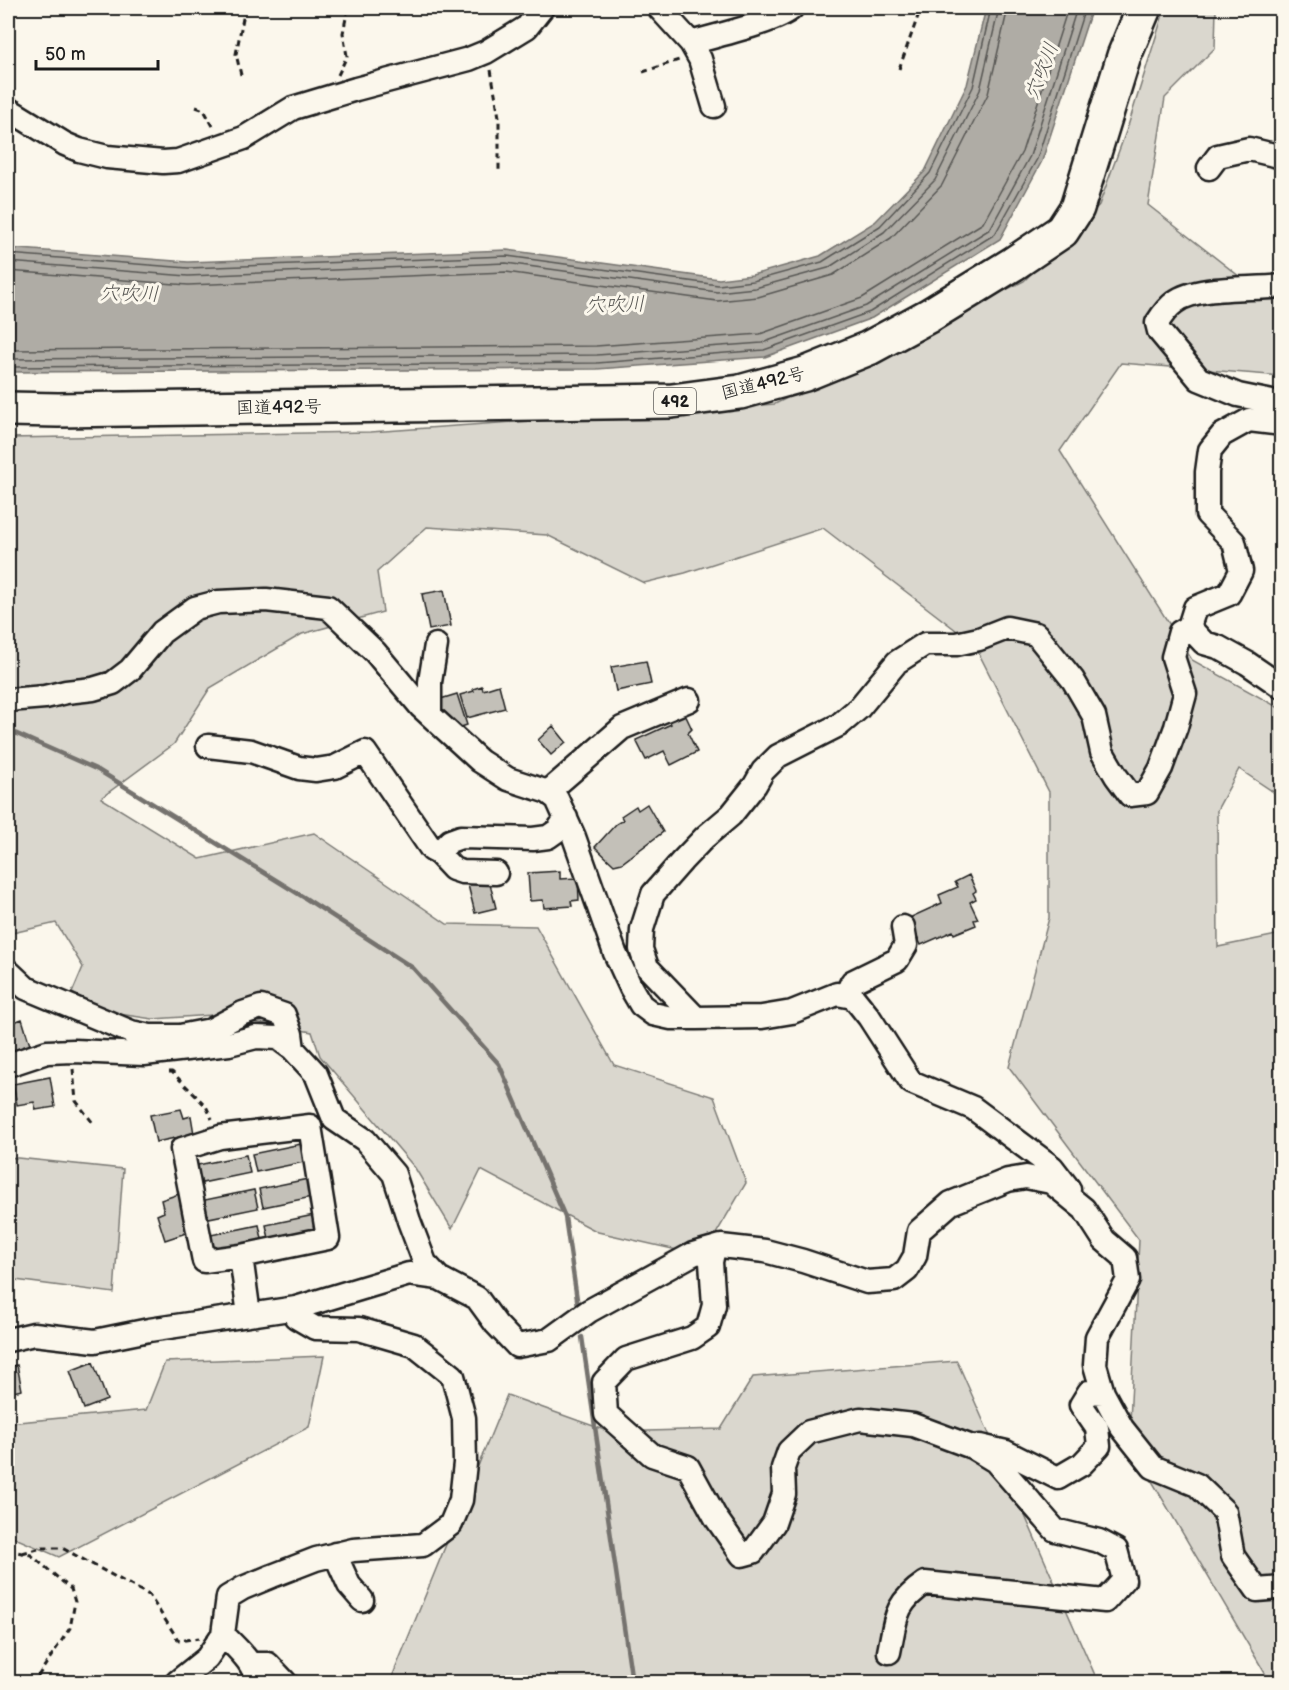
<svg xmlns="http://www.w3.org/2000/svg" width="1289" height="1690" viewBox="0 0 1289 1690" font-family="'Balsamiq Sans','Klee One',sans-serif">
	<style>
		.green { fill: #dad7ce; stroke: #7b7a75; stroke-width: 1.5 }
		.water { fill: #afaca5; stroke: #74726e; stroke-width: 1.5 }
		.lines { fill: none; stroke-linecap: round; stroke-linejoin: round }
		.shore { stroke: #575653; stroke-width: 1.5 }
		.stream { stroke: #74726e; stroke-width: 4.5 }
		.building { fill: #c3c0b8; stroke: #1c1c1c; stroke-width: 1.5 }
		.minor-casing { stroke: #1c1c1c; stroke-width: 27 }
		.highway-casing { stroke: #1c1c1c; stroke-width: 38 }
		.path { stroke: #1c1c1c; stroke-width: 3; stroke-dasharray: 6 4.5; stroke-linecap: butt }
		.minor { stroke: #fbf7ec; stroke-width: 22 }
		.highway { stroke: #fbf7ec; stroke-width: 33 }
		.labels { text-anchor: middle; stroke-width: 6; stroke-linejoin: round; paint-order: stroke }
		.shield { fill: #fbf7ec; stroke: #5f5e5a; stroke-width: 1.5 }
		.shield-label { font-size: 16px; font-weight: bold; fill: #1c1c1c }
		.street-label { font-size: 18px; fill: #1c1c1c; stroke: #fbf7ec }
		.water-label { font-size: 20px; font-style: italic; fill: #575653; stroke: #fbf7ec }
	</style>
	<rect width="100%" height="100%" fill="#fbf7ec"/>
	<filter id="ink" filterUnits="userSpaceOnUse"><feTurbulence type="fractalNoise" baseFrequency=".0167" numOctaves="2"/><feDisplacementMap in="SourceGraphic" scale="12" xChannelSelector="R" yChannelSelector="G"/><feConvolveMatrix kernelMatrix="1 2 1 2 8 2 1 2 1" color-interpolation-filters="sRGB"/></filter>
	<g filter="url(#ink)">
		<path class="green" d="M1165 8H1216L1215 48 1165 98 1148 205 1244 280 1281 284V376L1121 363 1060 451 1192 660 1281 709V797L1239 769 1217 810 1218 947 1281 934V1682H1260L1269 1680 1129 1442 1139 1240 1009 1067 1049 918V792L974 644 823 528 685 573 644 583 547 535 427 527 377 572 383 612 302 634 210 688 174 744 101 798 200 859 314 833 447 924 536 926 614 1065 714 1097 746 1183 703 1256 598 1232 481 1170 452 1229 415 1168 320 1056 312 1032 213 1015 153 1019 112 1013 72 993 83 967 56 923 8 934V438L370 432 775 404 1024 281 1099 205 1128 126Z
			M8 1157 123 1169 114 1293 8 1279Z
			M324 1356 309 1427 59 1557 8 1535V1423L146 1410 165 1362Z
			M957 1361 1098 1682H390L507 1395 610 1432 721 1429 753 1377Z"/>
		<path class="water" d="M986 8H1091L1090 14 1042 161 1000 239 872 318 765 357 597 369 8 372V248L188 262 507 250 719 279 752 275 820 256 875 222 925 171 967 85Z"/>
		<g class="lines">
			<path class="shore" d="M8 254 188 268 507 256 718 285 753 281 822 262 880 226 930 173 973 87 991 8
				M8 262 188 276 506 263 717 292 755 288 828 268 884 232 935 180 980 90 999 8
				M8 271 188 285 506 272 717 301 758 297 833 275 891 238 942 185 988 94 1008 8
				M8 350 596 346 760 334 862 298 983 223 1022 152 1068 8
				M8 359 597 355 762 343 866 306 990 229 1030 156 1077 8
				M8 367 597 363 764 350 870 312 995 234 1037 159 1085 8"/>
			<path class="stream" d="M8 730 98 770 305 898 413 968 499 1064 565 1217 578 1306
				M582 1337 632 1682"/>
		</g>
		<path class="building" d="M444 590 451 626 429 630 422 594Z
			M646 661 651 684 616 691 611 667Z
			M499 685 505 708 467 718 460 695 474 691 473 689 482 686 483 690Z
			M457 694 467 725 452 730 434 701Z
			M683 710 692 729 688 733 697 752 671 765 664 751 646 760 636 740 671 724 668 717Z
			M553 726 566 742 551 755 538 740Z
			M647 804 663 832 622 863 614 865 595 847 616 824 623 820 621 816 636 806 638 810Z
			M560 871V879L578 878 579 900 571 901 572 906 544 908 543 900 530 901 528 873Z
			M969 875 976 891 973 893 976 899 970 902 978 919 974 920 976 925 954 934 953 931 921 945 909 918 942 903 939 895 958 887 955 882Z
			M489 880 496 908 475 913 468 885Z
			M22 1019 30 1045 8 1052V1024Z
			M50 1077 55 1107 36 1110 34 1102 17 1105 13 1084Z
			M181 1109 184 1118 191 1116 194 1134 156 1142 150 1115Z
			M306 1143 309 1161 256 1172 252 1154Z
			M246 1155 250 1173 197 1184 193 1166Z
			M313 1178 317 1196 263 1207 259 1189Z
			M254 1190 258 1208 204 1219 200 1201Z
			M179 1194 192 1231 165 1240 157 1215 164 1212 161 1200Z
			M319 1214 323 1232 270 1243 266 1225Z
			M259 1225 263 1243 210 1254 206 1236Z
			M93 1362 107 1400 84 1409 70 1371Z
			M17 1365 22 1390 8 1393V1367Z"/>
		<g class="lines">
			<defs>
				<path id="minor" d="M659 8 691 43C713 36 778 22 792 8
					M691 43 700 59 714 106
					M8 109 65 144 79 150 107 157 163 162 178 161 244 138 293 108 356 89 469 59 486 52 527 27 542 8
					M1209 168 1218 156 1249 149 1282 157
					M1282 286C1253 290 1197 285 1175 302 1168 307 1162 315 1157 323L1159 331 1199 379 1238 395 1282 404
					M1282 424 1249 420 1222 435 1210 450 1207 472V514L1234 542 1241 571 1229 594 1195 608 1189 627 1204 643 1218 647 1247 663 1282 687
					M8 700 45 697 66 692 93 689 113 683 130 670 162 632 195 608 218 602 266 600 328 607 375 652 421 707 480 761 508 779 548 792 557 799 574 837 615 953 631 988 641 1005 653 1014 671 1018H696
					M430 715V682L436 645
					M208 746 251 751 299 768 316 770 335 767 365 752 432 850 438 853 450 841 461 837 533 839 548 837 558 830 566 818
					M548 792 622 728 689 700
					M438 853 453 869 462 872 496 873
					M8 971 26 988 131 1032 150 1036H180L211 1030 243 1013 261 1007 284 1015 291 1034 293 1049
					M846 995 852 982 897 960 906 945 903 927
					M8 1065 47 1052 74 1051 144 1054 229 1044 256 1037 278 1038 293 1049 316 1074 334 1119 365 1140 394 1174 409 1221 425 1263 439 1278
					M310 1126 328 1238 241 1256 204 1261 182 1149 220 1137Z
					M1069 1189 1052 1167 973 1108 911 1082 869 1017 853 997 837 994 792 1012 762 1017 696 1018 647 967 641 949 642 929 653 894 682 861 705 837 731 815 755 785 763 771 778 756 839 725 859 708 897 662 925 644H956L979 639 1007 628 1036 634 1073 680 1094 716 1102 752 1116 776 1130 795 1147 793 1161 768 1176 727 1185 694 1173 657 1180 632 1189 627
					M714 1248 711 1262 714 1305 708 1327 692 1338 626 1359 604 1382 606 1414 652 1455 688 1467 716 1518 742 1555 753 1552 774 1523 784 1494 783 1468 789 1451 809 1432 860 1419 913 1425 972 1447 995 1461 1055 1530 1099 1541 1116 1550 1124 1580 1105 1601 925 1583C894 1604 896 1618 889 1652
					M241 1256 249 1315
					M8 1340 34 1334 95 1341 149 1330 296 1308 409 1274 439 1278 477 1298 496 1324 517 1346 549 1340 589 1311 693 1254 721 1246 765 1251 803 1261 867 1282 894 1280 907 1270 915 1256 919 1231 951 1203 1008 1180 1026 1177 1051 1182 1084 1209 1104 1240 1125 1258 1128 1280 1097 1337 1095 1365 1103 1393 1122 1428 1153 1467 1197 1485 1225 1512 1233 1556 1257 1590 1282 1588
					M980 1446 1006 1452 1058 1478 1082 1464 1099 1446 1097 1428 1081 1405 1089 1392 1103 1393
					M335 1554 349 1585 362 1600
					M223 1634C237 1649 254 1662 257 1682
					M250 1664H268L285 1682
					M177 1682 207 1658 223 1634 228 1597 243 1588 272 1576 316 1559 353 1550 423 1545 451 1524 461 1500 465 1463 464 1418 453 1376 414 1345 359 1329 315 1328 296 1317V1308"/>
				<path id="highway" d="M8 409 58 410 672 401 740 392 805 374 869 348 930 315 1013 264 1062 231 1077 208 1124 56 1144 8"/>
			</defs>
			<use href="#minor" class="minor-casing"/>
			<use href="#highway" class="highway-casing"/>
			<path class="path" d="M899 69 921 8
				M491 70 499 117V172
				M643 72 679 60
				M241 75 236 54 245 8
				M338 75 347 56 343 33 348 8
				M196 107 204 110 214 128
				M73 1069 76 1101 93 1123
				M169 1072H172L206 1106 212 1119
				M8 1550 31 1555 71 1589 75 1602 70 1628 34 1682
				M22 1553 42 1548H62L149 1595 179 1641 199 1638"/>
			<use href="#minor" class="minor"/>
			<use href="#highway" class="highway"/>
		</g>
	</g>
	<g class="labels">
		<rect class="shield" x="654" y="388" width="42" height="26" rx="4.5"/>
		<g class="shield-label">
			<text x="675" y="407">492</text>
		</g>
		<g class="street-label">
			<text transform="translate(763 383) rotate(-14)" y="6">国道492号</text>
			<text transform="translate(279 407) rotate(-1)" y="6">国道492号</text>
		</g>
		<g class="water-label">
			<text transform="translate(1041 71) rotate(-69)" y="7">穴吹川</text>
			<text transform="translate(129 293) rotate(1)" y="7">穴吹川</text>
			<text transform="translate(615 304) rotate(-2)" y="7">穴吹川</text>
		</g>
	</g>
	<rect width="1289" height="1690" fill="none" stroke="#fbf7ec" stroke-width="30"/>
	<rect x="15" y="15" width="1259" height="1660" fill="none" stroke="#1c1c1c" stroke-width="2" filter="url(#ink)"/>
	<path d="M36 60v9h122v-9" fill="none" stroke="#1c1c1c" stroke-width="3"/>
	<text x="45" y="60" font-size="18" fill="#1c1c1c" stroke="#fbf7ec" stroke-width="4.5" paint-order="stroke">50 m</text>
</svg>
